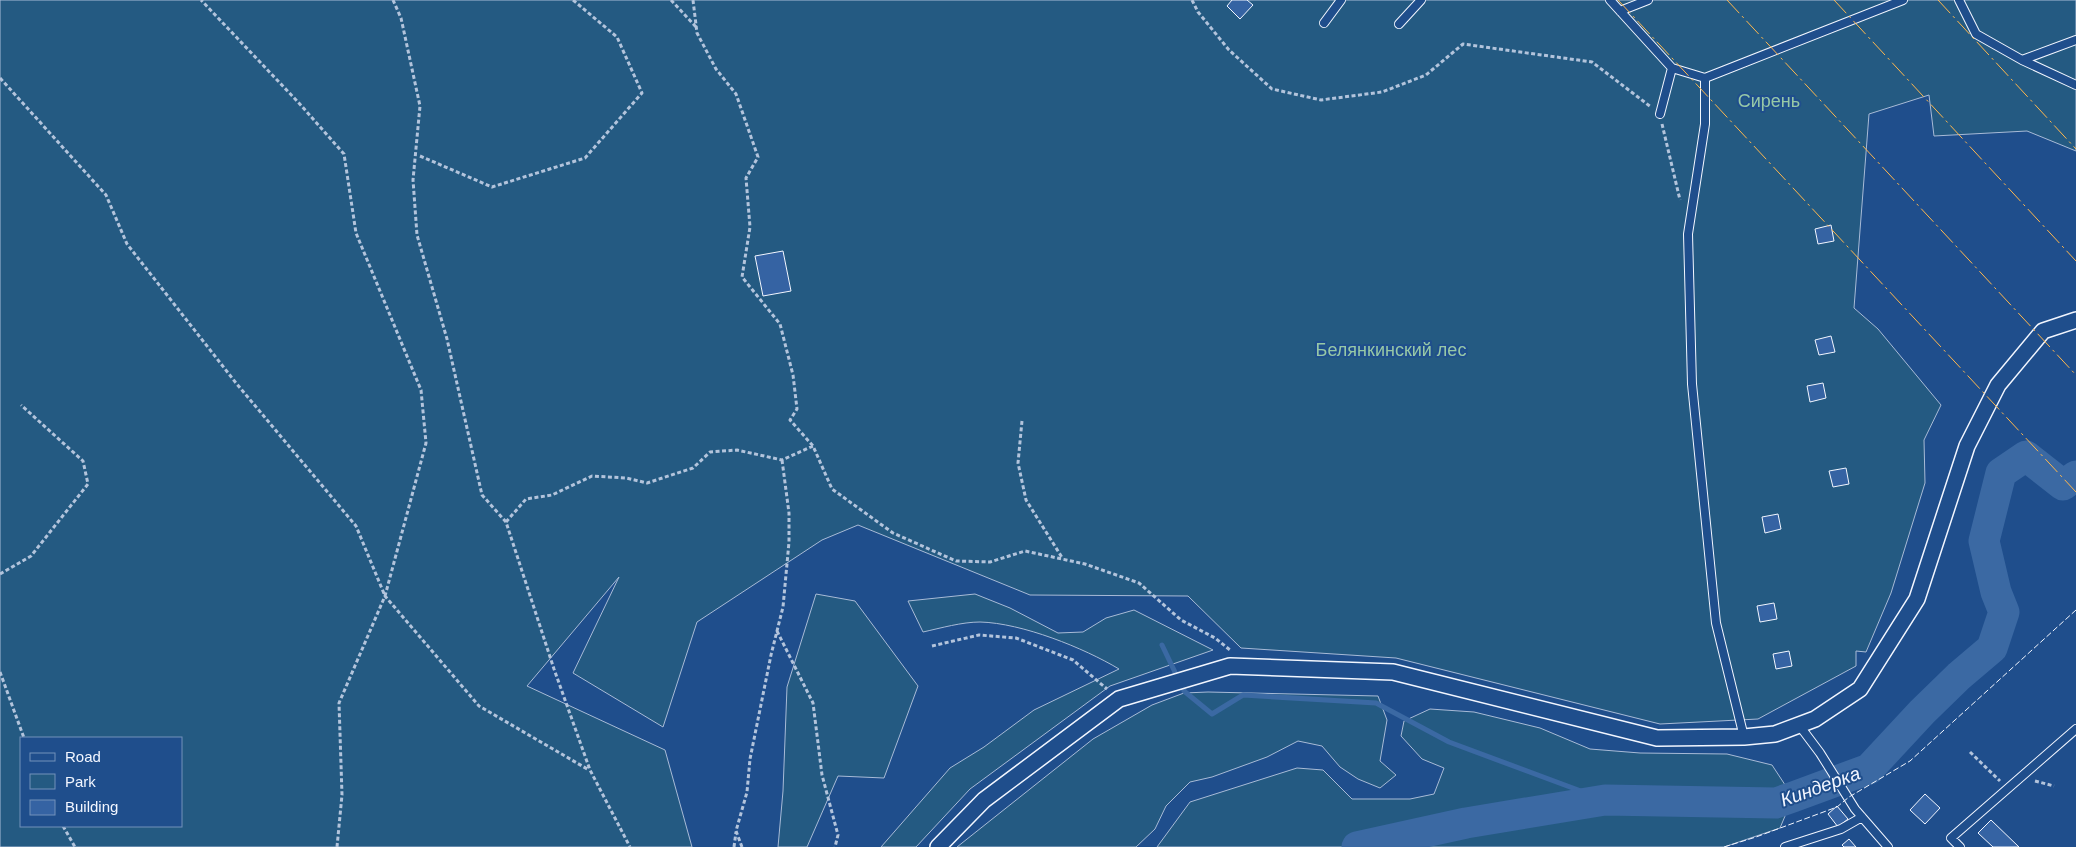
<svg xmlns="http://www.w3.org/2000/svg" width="2076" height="847" viewBox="0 0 2076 847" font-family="Helvetica,sans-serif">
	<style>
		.green { fill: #245a82; stroke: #a8bbd7; fill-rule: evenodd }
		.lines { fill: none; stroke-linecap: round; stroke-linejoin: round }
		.stream { stroke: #3b69a3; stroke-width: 5 }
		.river { stroke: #3b69a3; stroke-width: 31 }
		.building { fill: #3563a3; stroke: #f2f6ff }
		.lane-casing { stroke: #f2f6ff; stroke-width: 10 }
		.street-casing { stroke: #f2f6ff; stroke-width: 18 }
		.path { stroke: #b3c4dc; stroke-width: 3; stroke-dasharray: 4 2.5; stroke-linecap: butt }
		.lane { stroke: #1f4e8c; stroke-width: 8 }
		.street { stroke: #1f4e8c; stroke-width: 15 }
		.fence { stroke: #f2f6ff; stroke-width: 1; stroke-dasharray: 6 2.5; stroke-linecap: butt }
		.power { stroke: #ffb74d; stroke-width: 1; stroke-dasharray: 18 4 2.5 4; stroke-linecap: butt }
		.labels { text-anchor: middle; stroke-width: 4; stroke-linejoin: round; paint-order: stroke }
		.park-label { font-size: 18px; fill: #97c8a6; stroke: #1f4e8c }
		.water-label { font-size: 19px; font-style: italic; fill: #f2f6ff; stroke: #1f4e8c }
	</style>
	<rect width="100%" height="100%" fill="#1f4e8c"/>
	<path class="green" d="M0 0H2076V151L2027 131 1934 136 1929 95 1869 114 1854 308 1878 329 1941 405 1924 440 1925 483 1891 593 1866 652 1856 651V666L1758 719 1660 724 1396 658 1241 648 1188 596 1030 595 858 525 822 540 697 622 663 727 573 673 619 577 527 686 665 750 692 847H0ZM21 738H181V826H21Z
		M816 594 855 601 918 686 884 778 838 776 807 847H778L783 791 787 687Z
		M975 594 1010 608 1058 633 1083 632 1106 618 1134 610 1213 650 1110 686 970 789 916 847H881L950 768 984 747 1034 710 1119 669C1084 648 1022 623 980 622 962 622 941 628 923 632L908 601Z
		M1208 692 1378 696 1387 720 1380 761 1396 775 1380 788 1358 779 1340 767 1322 746 1298 741 1267 757 1212 777 1190 782 1166 806 1155 829 1136 847H957L1093 739 1152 705 1184 693Z
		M1430 709 1474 712 1540 728 1590 749 1640 753 1727 754 1772 765 1793 797 1780 828 1724 847H1157L1190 802 1297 768 1323 770 1352 799H1410L1434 794 1444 768 1422 759 1401 736 1404 721Z"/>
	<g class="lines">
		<path class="stream" d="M1162 645 1184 691 1212 714 1243 695 1376 703 1449 742 1605 800"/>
		<path class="river" d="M1357 847 1466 823 1605 800 1776 803 1793 797 1869 769 1922 712 1959 676 1992 648 2004 612 1996 592 1984 541 2001 473 2026 456 2063 485 2076 476"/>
	</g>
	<path class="building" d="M1232 0H1247L1253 5 1240 19 1227 6Z
		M1831 225 1834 241 1818 244 1815 229Z
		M783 251 791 291 763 296 755 256Z
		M1831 336 1835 352 1819 355 1815 340Z
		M1823 383 1826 398 1810 402 1807 386Z
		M1846 468 1849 484 1833 487 1829 471Z
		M1778 514 1781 529 1765 533 1762 517Z
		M1774 603 1777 619 1760 622 1757 606Z
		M1789 651 1792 666 1776 669 1773 654Z
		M1925 794 1940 808 1925 824 1910 810Z
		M1837 806 1848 819 1838 827 1828 814Z
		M1991 820 2019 847H1993L1978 833Z
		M1849 839 1856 847H1844L1842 845Z"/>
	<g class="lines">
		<defs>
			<path id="lane" d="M1610 0 1672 68 1705 78V124L1688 234 1692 384 1716 623 1744 737
				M1959 0 1976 34 2022 60 2076 40
				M1620 11 1648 0
				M1324 23 1341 0
				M1399 24 1421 0
				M2022 60 2076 85
				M1705 78 1903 0
				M1660 114 1672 68
				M1799 725 1820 753 1855 809 1888 847
				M1785 847 1841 829 1862 817
				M1960 847 1951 838 2076 729"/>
			<path id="street" d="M938 847 984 800 1119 699 1230 666 1393 672 1657 738 1744 737 1775 734 1815 719 1860 689 1917 599 1967 446 1998 385 2043 331 2076 320"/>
		</defs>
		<use href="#lane" class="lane-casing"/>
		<use href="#street" class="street-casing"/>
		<path class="path" d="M393 0 401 18 420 106 413 180 417 235 447 339 482 495 506 522 554 669 590 770 630 847
			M671 0 696 27
			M693 0 697 33 716 69 736 94 758 157 746 178 750 227 742 277 780 324 793 375 797 409 790 420 813 446 832 489 893 533 956 561 990 562 1025 551 1085 564 1139 583 1181 620 1215 638 1230 650
			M1192 0 1198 12 1229 50 1272 89 1321 100 1382 92 1426 75 1463 44 1592 62 1651 107
			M0 78 106 195 127 244 236 383 356 526 385 596 426 443 421 390 356 233 344 154 298 102 201 0
			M1662 124 1680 200
			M420 156 492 187 585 158 642 93 617 37 573 0
			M1022 421 1018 463 1026 500 1063 559
			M506 522 526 499 552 495 592 476 626 478 647 483 693 468 710 452 737 450 782 460 813 446
			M0 574 31 556 88 484 83 461 21 405
			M777 631 813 703 822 775 838 835 835 847
			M932 646 979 635 1016 638 1073 660 1107 689
			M0 672 24 738
			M1970 752 2000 781
			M2035 781 2054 786
			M63 826 75 847
			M337 847 342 795 339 703 385 596 479 706 589 770
			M734 847 736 832
			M742 847 736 831 747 792 750 759 771 655 783 607 789 542V513L782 460"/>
		<use href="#lane" class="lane"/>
		<use href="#street" class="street"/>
		<path class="fence" d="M1724 847 1756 837 1837 807 1849 797 1910 761 2076 610"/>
		<path class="power" d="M1618 0 2076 492
			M1727 0 2076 375
			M1834 0 2076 261
			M1938 0 2076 149"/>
	</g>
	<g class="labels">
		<g class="park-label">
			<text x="1769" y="107">Сирень</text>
			<text x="1391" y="356">Белянкинский лес</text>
		</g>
		<g class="water-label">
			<text transform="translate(1820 786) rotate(-20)" y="7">Киндерка</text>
		</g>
	</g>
	<rect x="20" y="737" width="162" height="90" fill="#1f4e8c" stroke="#7391ba"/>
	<rect x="30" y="753" width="25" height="8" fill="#1f4e8c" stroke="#7391ba"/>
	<text x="65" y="762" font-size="15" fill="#f2f6ff">Road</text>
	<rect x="30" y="774" width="25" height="15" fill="#245a82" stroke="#7391ba"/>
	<text x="65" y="787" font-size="15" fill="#f2f6ff">Park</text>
	<rect x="30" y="800" width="25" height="15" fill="#3563a3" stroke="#7391ba"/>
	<text x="65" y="812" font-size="15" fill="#f2f6ff">Building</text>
</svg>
